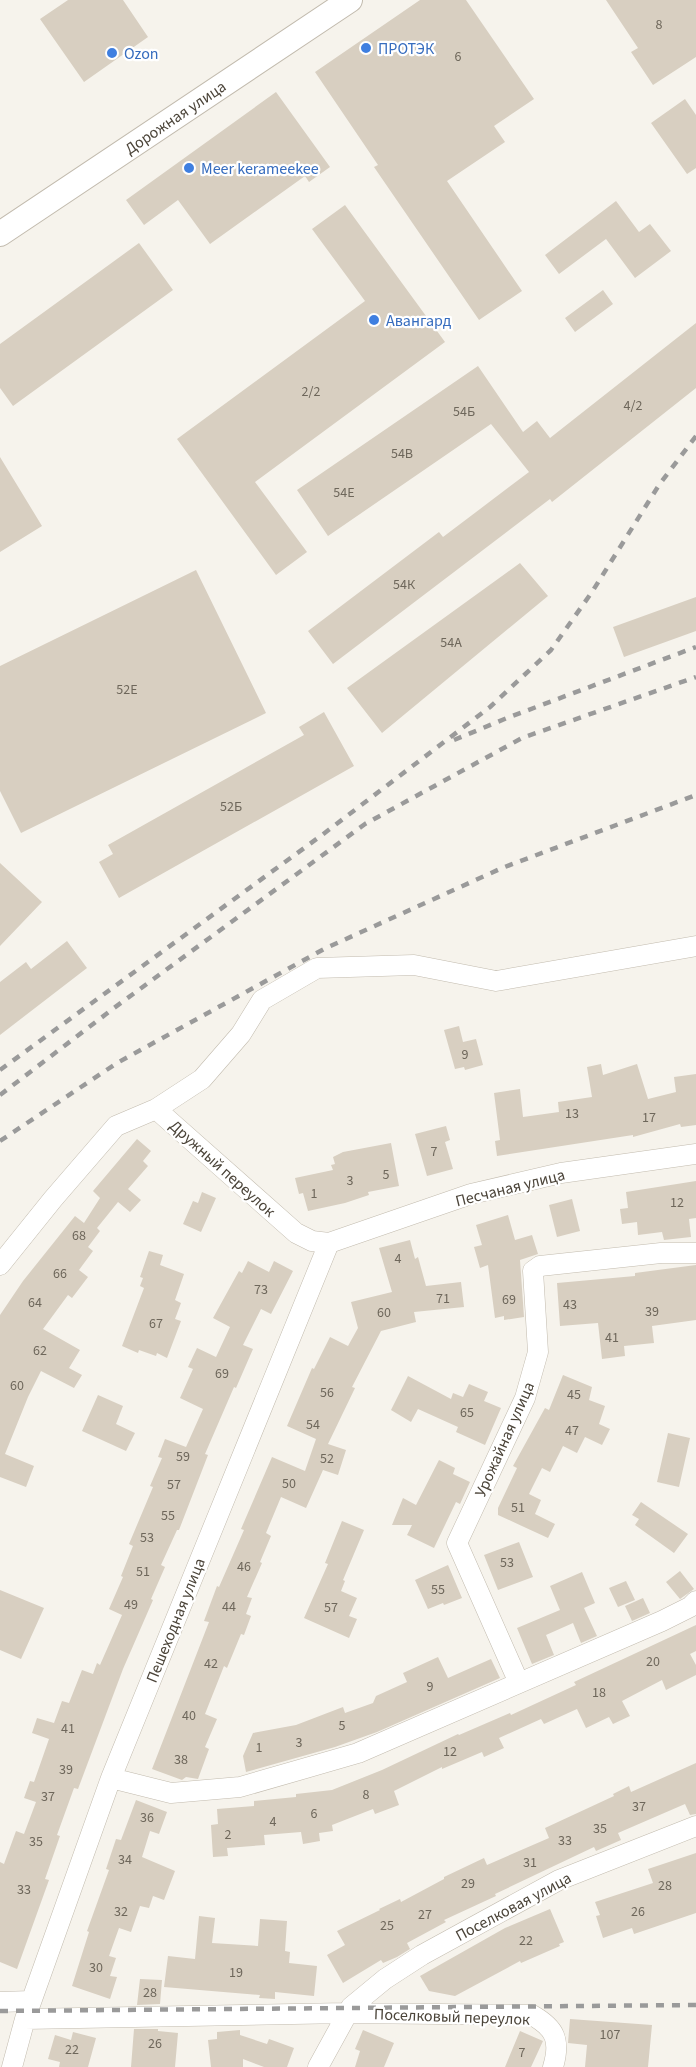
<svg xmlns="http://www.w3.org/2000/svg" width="696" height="2067" viewBox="0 0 696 2067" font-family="'Source Sans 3',sans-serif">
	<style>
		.building { fill: #d8cfc1 }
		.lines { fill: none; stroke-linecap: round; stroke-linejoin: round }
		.minor-casing { stroke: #c2bbae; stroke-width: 21 }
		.tertiary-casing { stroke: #c2bbae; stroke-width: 26 }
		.minor { stroke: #fff; stroke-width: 20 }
		.tertiary { stroke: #fff; stroke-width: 24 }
		.rail { stroke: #9a9a9a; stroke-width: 4.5; stroke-dasharray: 8 8; stroke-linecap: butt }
		.shop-dot { fill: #3f7fe0; stroke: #fff; stroke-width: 2 }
		.labels { text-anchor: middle; stroke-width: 4.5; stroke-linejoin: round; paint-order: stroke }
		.number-label { font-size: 14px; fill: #6e675b }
		.shop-label { font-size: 16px; fill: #366cbe; stroke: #fff; text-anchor: start }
		.street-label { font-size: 16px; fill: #4b4439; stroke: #fff }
	</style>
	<rect width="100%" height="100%" fill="#f6f3ec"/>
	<path class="building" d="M68 0H123L148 37 84 82 40 19Z
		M420 0H466L534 99 494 126 505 142 447 181 522 291 479 320 374 167 378 165 315 72Z
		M606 0H696V57L653 85 631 52 638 48Z
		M276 92 330 167 309 182 305 176 210 244 178 200 144 225 126 200Z
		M685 99 696 115V168L687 174 651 123Z
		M616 201 639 232 650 224 671 251 635 278 606 239 559 274 545 255Z
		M345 205 445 342 255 482 307 552 276 575 177 439 365 301 312 229Z
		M139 243 173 290 13 406 0 388V344Z
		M603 290 613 304 575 332 565 318Z
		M696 323V388L552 502 550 499 333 664 308 631 439 532 443 537 529 472 491 424 328 536 297 490 478 366 523 432 537 421 550 438Z
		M0 457 42 526 0 552Z
		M520 563 548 596 382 733 347 688Z
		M196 570 266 713 21 833 0 791V666Z
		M696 597V631L624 657 613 627Z
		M324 712 354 766 119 898 99 862 113 854 108 845 304 735 299 727Z
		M0 863 42 902 0 946Z
		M67 941 87 968 0 1035V982L26 962 31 969Z
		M459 1026 463 1042 476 1039 483 1065 465 1070 464 1067 455 1069 444 1030Z
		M601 1064 603 1075 637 1064 648 1099 676 1092 674 1077 696 1074V1125L681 1127 680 1124 633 1137V1135L497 1156 495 1141 500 1140 494 1093 520 1089 523 1117 559 1112 558 1102 592 1097 587 1067Z
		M446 1126 450 1140 445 1142 453 1169 427 1176 415 1134Z
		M137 1139 151 1151 143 1161 148 1166 128 1189 141 1200 130 1212 118 1202 97 1228 100 1231 88 1247 93 1251 79 1270 88 1277 72 1298 68 1295 43 1329 80 1350 69 1368 82 1375 74 1388 41 1371 28 1397 5 1454 34 1466 26 1487 0 1477V1315L23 1281 75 1216 84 1223 100 1198 93 1191Z
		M391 1143 399 1186 368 1192 369 1195 345 1203 308 1211 303 1193 299 1194 295 1178 333 1170 331 1165 335 1164 333 1157 343 1152Z
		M696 1181V1218L689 1219 691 1237 664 1240 662 1232 638 1235 637 1222 622 1224 620 1209 628 1208 626 1192Z
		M202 1192 216 1198 201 1232 183 1224 193 1201 198 1203Z
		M572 1199 580 1231 557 1237 549 1205Z
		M508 1215 515 1240 532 1235 538 1254 520 1260 524 1317 504 1320V1316L495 1318 488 1265 480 1268 474 1247 482 1245 476 1225Z
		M410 1240 415 1259 418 1257 426 1286 461 1282 464 1307 414 1312 416 1322 381 1331 352 1387 355 1388 328 1444 346 1450 338 1475 323 1470 306 1508 281 1497 266 1533 271 1536 260 1562 262 1563 247 1597 252 1598 246 1614 251 1616 244 1635 241 1634 227 1668 224 1666 205 1714 217 1719 205 1747 209 1749 198 1779 186 1777 182 1780 152 1769 209 1622 204 1621 217 1586 219 1587 244 1530 241 1529 272 1457 305 1471 316 1439 287 1426 312 1368 314 1369 330 1337 348 1346 358 1328 351 1302 392 1292 379 1248Z
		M149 1251 163 1255 160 1265 184 1274 175 1300 181 1303 175 1319 181 1321 167 1358 157 1353 156 1356 139 1350 138 1353 122 1346 144 1288 140 1286 143 1278 140 1277Z
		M248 1261 269 1272 274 1261 293 1271 271 1314 261 1309 243 1345 253 1349 236 1388 234 1387 205 1454 208 1455 179 1530H177L161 1565 165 1567 151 1599 153 1600 123 1669 78 1789 74 1788 57 1835 60 1836 45 1879 49 1880 17 1969 0 1962V1862L4 1864 16 1831 24 1834 36 1802 24 1798 30 1781 34 1782 49 1739 32 1733 37 1718 54 1723 62 1701 69 1703 82 1670 93 1674 97 1663 100 1665 122 1615 109 1609 123 1577 121 1576 133 1546 129 1544 153 1487 150 1486 162 1458 158 1457 165 1439 186 1447 203 1409 180 1398 193 1369 188 1367 197 1348 216 1357 230 1327 213 1318 239 1271 242 1273Z
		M696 1265V1320L652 1326 654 1343 624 1346 625 1356 602 1359 598 1323 560 1326 557 1283 635 1276V1273Z
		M563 1375 592 1387 589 1400 605 1406 599 1424 610 1429 602 1445 585 1437 577 1453 563 1446 550 1472 542 1468 529 1494 541 1500 535 1514 555 1524 548 1538 498 1515V1508L517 1468 513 1466 545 1408 549 1410Z
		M408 1376 451 1399 453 1393 463 1397 469 1384 488 1392 484 1401 501 1408 485 1445 456 1432 458 1427 418 1409 411 1422 391 1410Z
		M98 1395 123 1406 116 1424 135 1433 126 1451 82 1431Z
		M668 1433 690 1438 679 1487 657 1482Z
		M439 1460 455 1468 453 1474 470 1482 460 1504 456 1502 434 1548 407 1535 412 1525H392L403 1498 416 1505Z
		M641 1502 688 1534 674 1553 635 1525 639 1519 632 1515Z
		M342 1521 364 1530 343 1580 345 1581 341 1591 357 1598 349 1616 357 1619 349 1638 304 1618 328 1564 325 1563Z
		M519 1542 533 1577 498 1590 484 1555Z
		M448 1565 462 1598 444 1605 443 1603 428 1609 415 1580Z
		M680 1571 694 1589 680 1599 666 1582Z
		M582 1572 595 1603 584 1608 597 1636 581 1643 573 1623 546 1635 554 1655 532 1664 517 1628 560 1610 550 1586Z
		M626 1581 635 1600 618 1607 609 1588Z
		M0 1590 44 1608 21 1659 0 1650Z
		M643 1598 650 1613 632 1621 625 1606Z
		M696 1625V1651L690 1654 696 1665V1675L666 1690 662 1680 622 1701 630 1716 613 1724 609 1717 586 1728 577 1709 544 1724 541 1719 499 1738 504 1748 484 1757 482 1752 442 1769V1767L394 1791 399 1805 375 1814 373 1809 332 1825 333 1831 319 1833 320 1841 303 1844 301 1832 264 1835 265 1845 227 1848 228 1856 213 1857 211 1825 218 1824 217 1809 254 1806V1801L296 1797V1794L332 1790 382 1770 458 1734 459 1735 510 1713 511 1715 576 1685 574 1682Z
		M438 1657 448 1678 491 1659 500 1678 377 1732 335 1747 246 1772 243 1756 253 1733 296 1725 343 1707 345 1713 373 1703 376 1696 407 1682 403 1673Z
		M696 1763V1814L690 1815 685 1804 618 1833 621 1840 596 1851 594 1847 495 1894 496 1896 444 1920 446 1922 407 1943 410 1949 397 1957 383 1963 381 1960 343 1983 327 1955 345 1945 337 1931 380 1910 379 1909 400 1899 401 1902 444 1879V1877L484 1858 487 1865 549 1838 545 1828 614 1796 613 1794 629 1786 631 1792Z
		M136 1800 167 1812 159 1834 150 1831 142 1857 175 1871 164 1900 153 1896 149 1908 140 1906 131 1932 119 1928 109 1956 116 1958 110 1976 117 1977 110 1999 72 1986 89 1932 87 1931 109 1870 106 1869 116 1839 121 1840Z
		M696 1853V1913L634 1934 632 1928 603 1938 596 1916 600 1915 595 1902 653 1883 648 1869Z
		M550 1909 564 1942 559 1944 560 1946 521 1963 520 1961 455 1996 429 1991 420 1976 505 1928Z
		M199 1916 215 1918 212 1943 258 1946 260 1919 287 1921 285 1951 290 1952 289 1963 317 1966 314 1996 275 1992V1999L259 1998 260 1995 164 1987 168 1956 195 1959Z
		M140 1979 162 1980 160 2004 137 2005Z
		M570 2019 652 2025 648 2067H585L587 2045 568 2043Z
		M134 2029H158V2031L178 2033 175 2067H131Z
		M240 2030V2035L267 2044 269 2039 294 2048 287 2067H264L243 2059V2067H211L208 2040 217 2039V2032Z
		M363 2030 394 2043 384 2067H355L360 2051 355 2049Z
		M520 2031 543 2041 531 2067H505Z
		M73 2032 96 2038 88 2067H59L60 2062 48 2059 55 2035 71 2040Z"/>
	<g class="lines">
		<defs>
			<path id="minor" d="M156 1109 296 1233 312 1241 329 1243 471 1194 561 1173 696 1154
				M0 1265 53 1199 116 1126 156 1109 202 1079 241 1034 262 1000 317 968 414 965 496 981 696 946
				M519 1683 457 1543 525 1398 538 1352 533 1271 540 1266 661 1253H696
				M111 1778 171 1793 240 1787 358 1753 662 1621 690 1607 696 1601
				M0 2002 31 2001
				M25 2019 346 2013 532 2015C555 2028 561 2040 553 2067
				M12 2067 25 2019 111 1778 329 1243
				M318 2067 351 2007 385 1979 422 1955 559 1880 696 1826"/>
			<path id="tertiary" d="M0 234 350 0"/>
		</defs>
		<use href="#minor" class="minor-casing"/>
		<use href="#tertiary" class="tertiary-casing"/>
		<use href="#minor" class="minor"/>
		<use href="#tertiary" class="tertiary"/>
		<path class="rail" d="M454 740 507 718 696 647
			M0 1070 322 835 490 707 551 650 592 592 659 485 696 436
			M0 1095 114 1008 365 824 522 738 696 677
			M0 1141 117 1063 324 949 502 868 696 795
			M0 2011 696 2005"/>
	</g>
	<g class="shop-dot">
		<circle cx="366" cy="48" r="6"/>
		<circle cx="112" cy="53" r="6"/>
		<circle cx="189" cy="168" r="6"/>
		<circle cx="374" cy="320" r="6"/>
	</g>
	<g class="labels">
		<g class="number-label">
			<text x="659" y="29">8</text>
			<text x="458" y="61">6</text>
			<text x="311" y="396">2/2</text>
			<text x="633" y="410">4/2</text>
			<text x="464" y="416">54Б</text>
			<text x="402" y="458">54В</text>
			<text x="344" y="497">54Е</text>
			<text x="404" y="589">54К</text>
			<text x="451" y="647">54А</text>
			<text x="127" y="694">52Е</text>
			<text x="231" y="811">52Б</text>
			<text x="465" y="1059">9</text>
			<text x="572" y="1118">13</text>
			<text x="649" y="1122">17</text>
			<text x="434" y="1156">7</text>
			<text x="386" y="1179">5</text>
			<text x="350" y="1185">3</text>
			<text x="314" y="1198">1</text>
			<text x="677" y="1207">12</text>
			<text x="79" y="1240">68</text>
			<text x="398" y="1263">4</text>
			<text x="60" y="1278">66</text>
			<text x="261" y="1294">73</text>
			<text x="443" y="1303">71</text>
			<text x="509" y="1304">69</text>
			<text x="35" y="1307">64</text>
			<text x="570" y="1309">43</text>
			<text x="652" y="1316">39</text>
			<text x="384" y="1317">60</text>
			<text x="156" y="1328">67</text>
			<text x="612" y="1342">41</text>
			<text x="40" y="1355">62</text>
			<text x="222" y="1378">69</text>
			<text x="17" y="1390">60</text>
			<text x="327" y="1397">56</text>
			<text x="574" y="1399">45</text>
			<text x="467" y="1417">65</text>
			<text x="313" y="1429">54</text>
			<text x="572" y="1435">47</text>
			<text x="183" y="1461">59</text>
			<text x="327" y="1463">52</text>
			<text x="289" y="1488">50</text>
			<text x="174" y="1489">57</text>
			<text x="518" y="1512">51</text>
			<text x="168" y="1520">55</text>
			<text x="147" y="1542">53</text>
			<text x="507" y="1567">53</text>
			<text x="244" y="1571">46</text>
			<text x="143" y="1576">51</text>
			<text x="438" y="1594">55</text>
			<text x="131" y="1609">49</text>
			<text x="229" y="1611">44</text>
			<text x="331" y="1612">57</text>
			<text x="653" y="1666">20</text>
			<text x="211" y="1668">42</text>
			<text x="430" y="1691">9</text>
			<text x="599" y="1697">18</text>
			<text x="189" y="1720">40</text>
			<text x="342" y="1730">5</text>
			<text x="68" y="1733">41</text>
			<text x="299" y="1747">3</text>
			<text x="259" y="1752">1</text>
			<text x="450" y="1756">12</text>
			<text x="181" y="1764">38</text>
			<text x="66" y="1774">39</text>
			<text x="366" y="1799">8</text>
			<text x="48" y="1801">37</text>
			<text x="639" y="1811">37</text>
			<text x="314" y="1818">6</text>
			<text x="147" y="1822">36</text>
			<text x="273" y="1826">4</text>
			<text x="600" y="1833">35</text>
			<text x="228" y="1839">2</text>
			<text x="565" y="1845">33</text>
			<text x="36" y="1846">35</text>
			<text x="125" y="1864">34</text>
			<text x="530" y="1867">31</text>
			<text x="468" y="1888">29</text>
			<text x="665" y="1890">28</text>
			<text x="24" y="1894">33</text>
			<text x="121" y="1916">32</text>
			<text x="638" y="1916">26</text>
			<text x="425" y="1919">27</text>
			<text x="387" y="1930">25</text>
			<text x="526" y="1945">22</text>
			<text x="96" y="1972">30</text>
			<text x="236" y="1977">19</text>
			<text x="150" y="1997">28</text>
			<text x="610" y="2039">107</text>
			<text x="155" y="2048">26</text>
			<text x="72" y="2054">22</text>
			<text x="522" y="2057">7</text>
		</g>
		<g class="shop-label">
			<text x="378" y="54">ПРОТЭК</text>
			<text x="124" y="59">Ozon</text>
			<text x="201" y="174">Meer kerameekee</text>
			<text x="386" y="326">Авангард</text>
		</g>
		<g class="street-label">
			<text transform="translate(175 117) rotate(-34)" y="6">Дорожная улица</text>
			<text transform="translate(223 1168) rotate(42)" y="6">Дружный переулок</text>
			<text transform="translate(510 1187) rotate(-14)" y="6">Песчаная улица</text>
			<text transform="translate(504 1439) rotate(-66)" y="6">Урожайная улица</text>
			<text transform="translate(175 1620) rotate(-68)" y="6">Пешеходная улица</text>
			<text transform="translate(513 1906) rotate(-28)" y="6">Поселковая улица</text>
			<text transform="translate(452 2016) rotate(2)" y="6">Поселковый переулок</text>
		</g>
	</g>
</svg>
